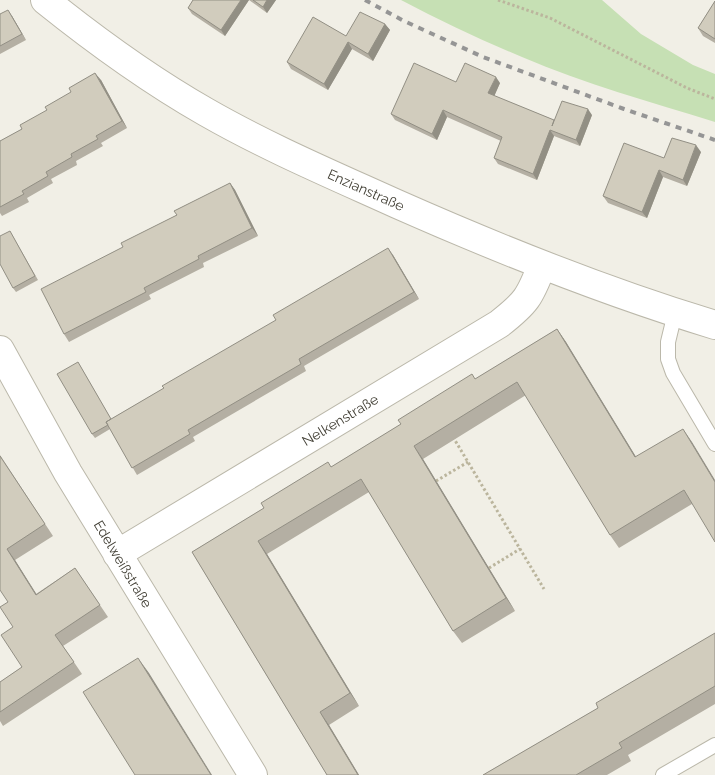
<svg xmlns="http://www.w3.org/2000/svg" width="715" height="775" viewBox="0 0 715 775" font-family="Raleway,sans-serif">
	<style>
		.green { fill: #c6e0b4 }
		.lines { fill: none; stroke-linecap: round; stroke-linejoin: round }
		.service-casing { stroke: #bbb8aa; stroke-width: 16 }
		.minor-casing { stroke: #bbb8aa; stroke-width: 30 }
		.path { stroke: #bbb59d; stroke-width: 3; stroke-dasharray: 2.5 2.5; stroke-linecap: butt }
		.service { stroke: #fff; stroke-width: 14 }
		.minor { stroke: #fff; stroke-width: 28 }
		.rail { stroke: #959595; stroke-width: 4; stroke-dasharray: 6 6; stroke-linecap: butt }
		.wall { fill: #b4afa3 }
		.shaded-wall { fill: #928f84 }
		.building { fill: #d1ccbd; stroke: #928f84 }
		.labels { text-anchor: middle; stroke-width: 5; stroke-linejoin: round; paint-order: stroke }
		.street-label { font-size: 14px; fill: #434036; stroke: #fff }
	</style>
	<rect width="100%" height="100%" fill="#f1efe6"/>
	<path class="green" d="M401 0H602L641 34 693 65 715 74V122C651 102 585 84 522 57 481 40 441 21 401 0Z"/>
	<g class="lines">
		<defs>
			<path id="service" d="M675 313 668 342V359L673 373 715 444
				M663 775 715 745"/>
			<path id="minor" d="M45 0C96 41 150 80 206 112 267 147 333 175 397 204 501 250 606 292 715 325
				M0 350 68 473 253 775
				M117 554 499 324C526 303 530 297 542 265"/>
		</defs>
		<use href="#service" class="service-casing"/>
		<use href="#minor" class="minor-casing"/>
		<path class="path" d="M498 0 550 18 687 88 715 99
			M453 437 544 589
			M436 481 468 462
			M489 568 520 549"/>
		<use href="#service" class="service"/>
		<use href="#minor" class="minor"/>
		<path class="rail" d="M365 0 404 21 483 57 624 109 715 140"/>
	</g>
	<path class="wall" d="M193 0H276L267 13 249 0 225 36 192 14 188 8Z
		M715 1V43L703 36 698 28Z
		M0 14 12 16 26 40 0 54Z
		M385 24 390 30 373 61 352 49 328 90 291 69 287 62 346 36Z
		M101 80 127 128 101 143 103 146 76 161 77 165 51 179 53 183 27 198 29 202 2 216 0 213V141L22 129Z
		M456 82 500 83 494 96 554 120 592 115 580 146 554 136 537 180 498 164 494 158 501 141 447 117 437 140 395 120 391 114Z
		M701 152 687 186 663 177 647 218 608 203 603 196 664 158Z
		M230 183 235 190 258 236 203 263 204 267 149 295 151 299 69 342 64 334 123 247Z
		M10 231 38 280 16 292 13 288Z
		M393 255 419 299 304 366 306 371 193 437 195 441 137 475 110 429 95 438 92 434 78 362 111 419Z
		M557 329 566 342 636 457 692 442V504L619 548 610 535 526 395 423 459 515 611 462 643 453 631 369 492 267 554 359 706 329 725 359 775H327L192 552Z
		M0 455 53 536 15 560 36 594 75 568 108 617 63 646 82 674 3 726 0 721V682L22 667 8 602Z
		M715 633V704L628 755 631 761 607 775H483L598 708Z"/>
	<path class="shaded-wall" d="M241 0H249L225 36 221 30Z
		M267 0H276L267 13 263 7Z
		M8 10 12 16 26 40 22 34Z
		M385 24 390 30 373 61 368 54Z
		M348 42 352 49 328 90 324 84Z
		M95 73 101 80 127 128 122 121Z
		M496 77 500 83 493 99 488 93Z
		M588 109 592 115 580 146 576 140Z
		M443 110 447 117 437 140 432 134Z
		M550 130 554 136 537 180 533 174Z
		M696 145 701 152 687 186 683 180Z
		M659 170 663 177 647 218 642 212Z
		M230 183 235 190 258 236 252 228Z
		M388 248 393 255 419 299 414 292Z
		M557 329 566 342 644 470 635 457Z
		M683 429 692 442 715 480V482Z
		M414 446 423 459 515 611 506 598Z
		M258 541 267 554 359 706 350 693Z
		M7 549 15 560 44 606 36 595Z
		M138 658 149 673 212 775H211Z
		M320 712 329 725 359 775H358Z"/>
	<path class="building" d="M193 0H241L221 30 188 8Z
		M253 0H267L263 7Z
		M715 1V39L698 28Z
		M8 10 22 34 0 46V14Z
		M360 12 385 24 368 54 348 42 324 84 287 62 313 17 346 36Z
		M414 63 456 82 465 63 496 77 488 93 554 120 552 126 562 101 588 109 576 140 550 130 533 174 494 158 502 137 443 110 432 134 391 114Z
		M95 73 122 121 96 136 98 139 71 154 72 157 46 172 48 176 22 191 24 194 0 207V141L22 129 20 125 47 110 45 107 71 92 69 88Z
		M672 138 696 145 683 180 659 170 642 212 603 196 624 143 664 158Z
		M230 183 252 228 198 256 199 259 144 288 146 292 64 334 41 289 123 247 121 243 177 215 174 211Z
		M10 231 35 276 13 288 0 264V236Z
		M388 248 414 292 299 359 301 364 188 430 190 434 132 468 106 422 164 388 162 386 276 320 273 315Z
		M557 329 635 457 683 429 715 482V542L684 490 610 535 517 382 414 446 506 598 453 631 361 479 258 541 350 693 320 712 358 775H327L192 552 264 508 261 503 328 462 331 467 401 424 398 420 472 374 475 379Z
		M78 362 111 419 106 422 108 425 92 434 57 374Z
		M0 456 45 524 7 549 36 595 75 568 100 605 55 635 74 662 0 712V682L22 667 1 635 13 627 0 607 8 602 0 590Z
		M715 633V686L619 743 622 748 576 775H483L598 708 596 703Z
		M138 658 211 775H135L83 692Z"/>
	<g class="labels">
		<g class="street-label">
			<text transform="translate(366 190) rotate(24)" y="5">Enzianstraße</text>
			<text transform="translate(340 420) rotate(-31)" y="5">Nelkenstraße</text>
			<text transform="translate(123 564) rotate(59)" y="5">Edelweißstraße</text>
		</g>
	</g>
</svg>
